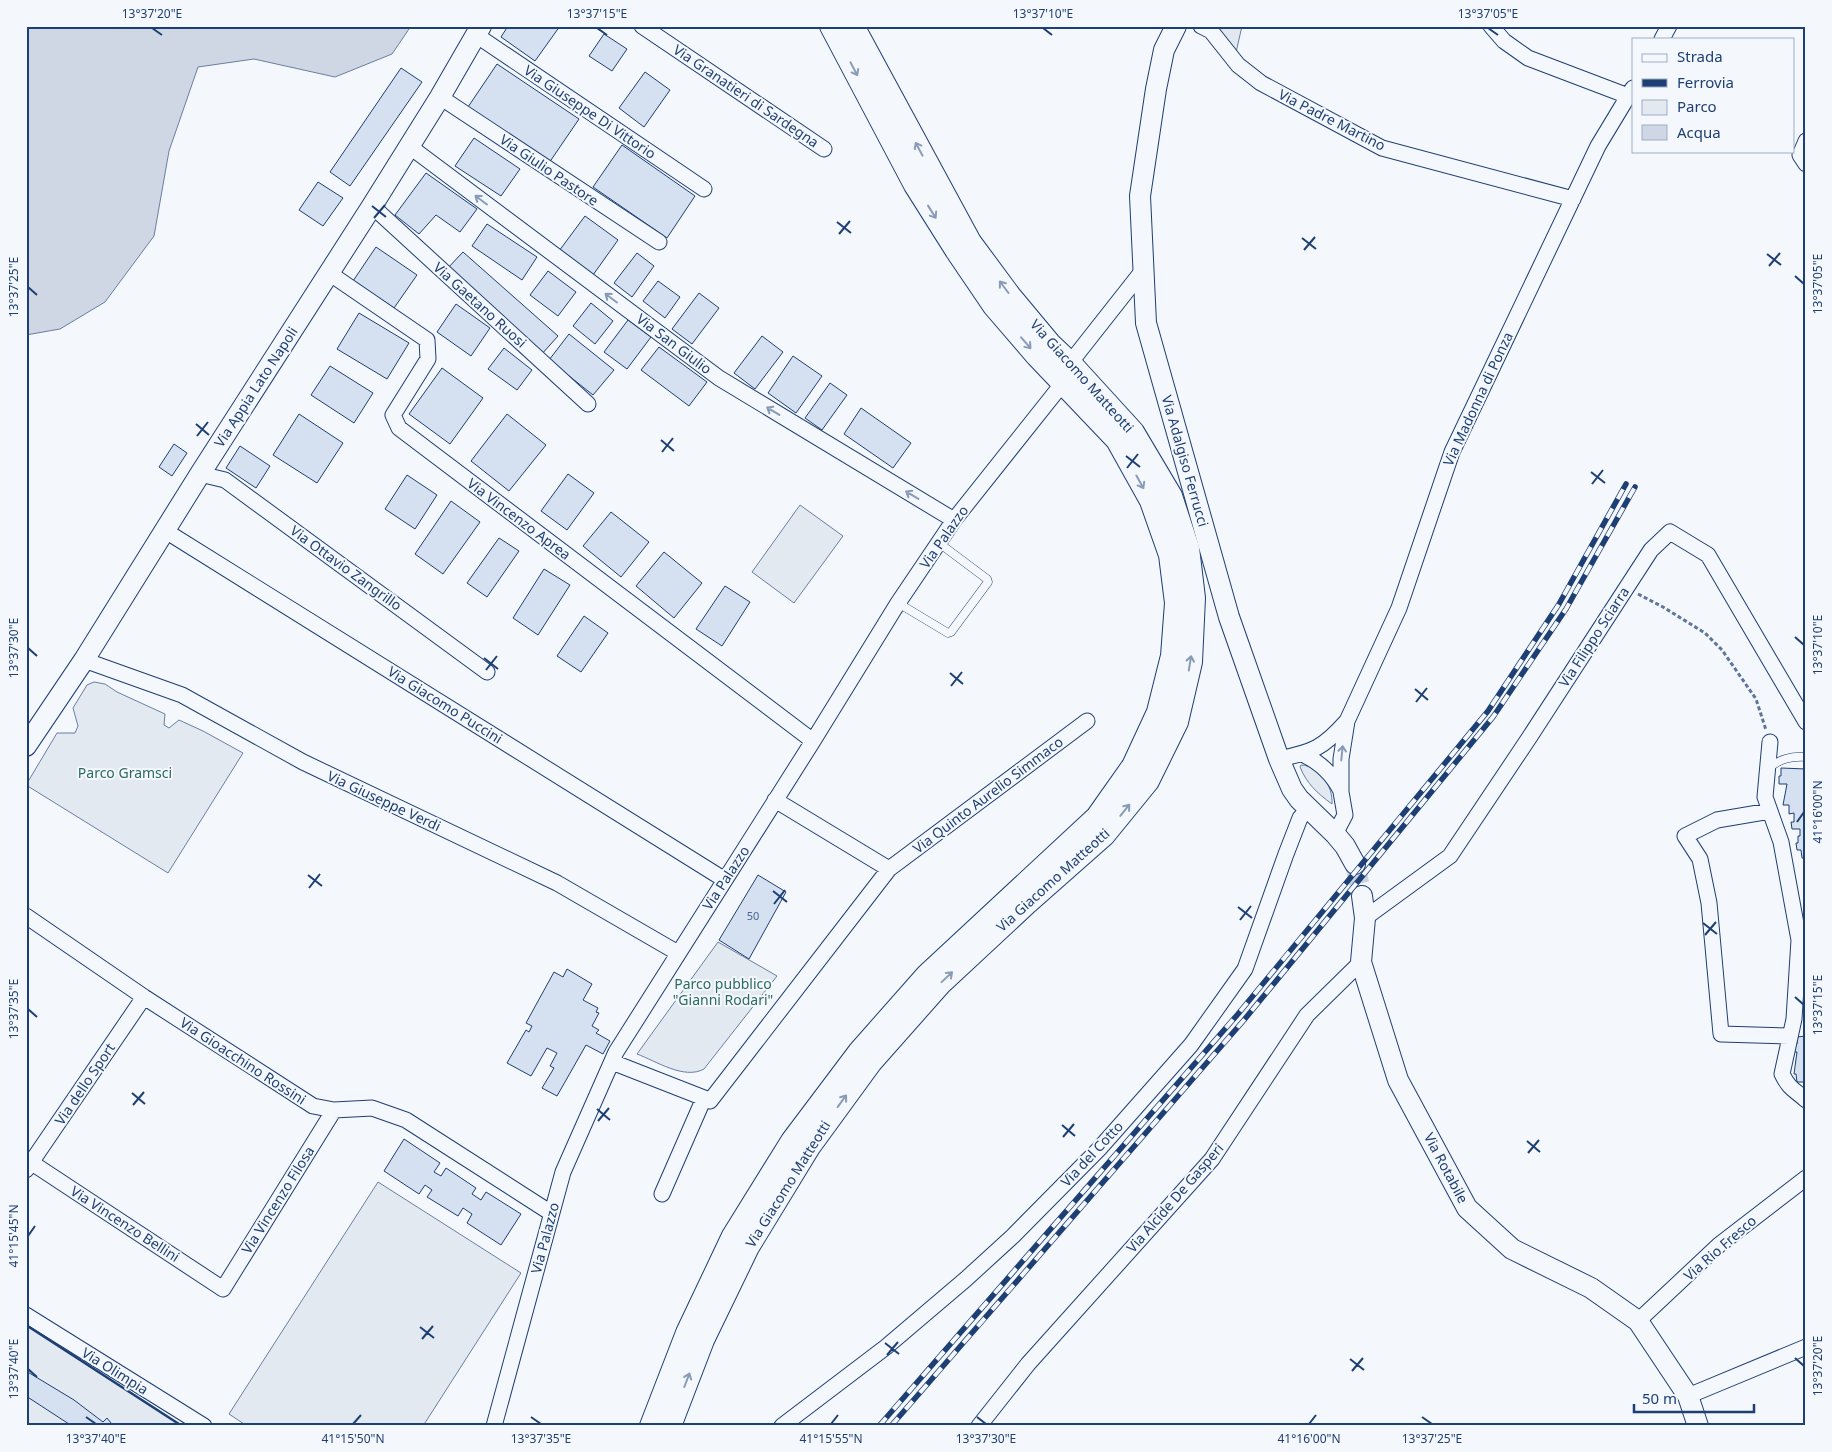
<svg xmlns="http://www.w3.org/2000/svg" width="1832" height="1452" viewBox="0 0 1832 1452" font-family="'Noto Sans',sans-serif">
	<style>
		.green { fill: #e3e9f0; stroke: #687fa3 }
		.parking { fill: #e3e8f0; stroke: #687fa3 }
		.water { fill: #cfd7e4; stroke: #687fa3 }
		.building { fill: #d5e0f0; stroke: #1d3f73 }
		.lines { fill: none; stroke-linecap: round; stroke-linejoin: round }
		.secondary-tunnel { stroke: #c9d2e0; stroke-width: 20; stroke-dasharray: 20 10; stroke-linecap: butt }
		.lane-casing { stroke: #1d3f73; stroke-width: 9 }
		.street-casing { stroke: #1d3f73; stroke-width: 17 }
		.secondary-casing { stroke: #1d3f73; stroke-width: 22 }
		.primary-casing { stroke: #1d3f73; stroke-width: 24 }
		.path { stroke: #5e769c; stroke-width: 3; stroke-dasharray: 4 2.5; stroke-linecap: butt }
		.lane { stroke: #f4f7fb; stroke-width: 8 }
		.street { stroke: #f4f7fb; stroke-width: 15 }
		.secondary { stroke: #f4f7fb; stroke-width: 20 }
		.primary { stroke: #f4f7fb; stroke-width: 22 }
		.rail-casing { stroke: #1d3f73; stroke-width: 5.5 }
		.rail { stroke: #f4f7fb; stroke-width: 4; stroke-dasharray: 11; stroke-linecap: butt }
		.wall { stroke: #1d3f73; stroke-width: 2.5 }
		.oneway { stroke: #889bb7 }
		.ticks { fill: none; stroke: #1d3f73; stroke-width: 2 }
		.labels { text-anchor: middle; stroke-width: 4; stroke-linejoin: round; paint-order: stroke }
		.number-label { font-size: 11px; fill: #4b6792 }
		.street-label { font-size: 14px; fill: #1d3f73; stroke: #f4f7fb }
		.park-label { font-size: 14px; fill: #2c6c60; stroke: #f4f7fb }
		.neatline { fill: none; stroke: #1d3f73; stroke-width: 2 }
		.ticks-label { font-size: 12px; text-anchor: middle; fill: #1d3f73 }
	</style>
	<rect width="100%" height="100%" fill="#f4f7fb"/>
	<path class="green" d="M800 505 843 536 794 603 752 572Z
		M94 682 105 684 117 692 165 714 164 725 169 728 179 720 203 731 243 753 168 873 26 785 57 733H75L78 726 73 708 87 685Z
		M1301 765C1320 766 1333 786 1332 804 1317 793 1307 784 1300 767Z
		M718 942 777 976 704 1069C684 1080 656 1061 637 1054Z
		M378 1182 521 1273 423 1426H247L229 1414Z
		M26 1325 182 1426H26Z"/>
	<path class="parking" d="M1211 26H1242L1235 57Z"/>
	<path class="water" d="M26 26H411L392 54 335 77 254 59 198 67 169 151 154 236 105 302 60 329 26 335Z"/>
	<path class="building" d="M508 26H560L535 61 501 37Z
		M604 34 627 49 612 71 589 56Z
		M497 64 579 119 549 163 468 107Z
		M401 68 422 82 350 186 330 172Z
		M645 72 670 90 644 127 619 108Z
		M474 138 520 169 501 196 455 166Z
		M622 145 695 196 667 238 593 187Z
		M426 173 477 209 460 232 436 215 419 234 395 215Z
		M318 182 343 198 323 226 299 210Z
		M585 216 618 240 593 275 559 251Z
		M487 224 537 257 522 280 472 246Z
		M376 247 417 275 394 308 353 281Z
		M463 252 558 336 541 355 446 270Z
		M637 253 654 266 632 297 614 283Z
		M548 271 576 292 558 316 530 295Z
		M658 281 680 297 665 318 643 301Z
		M699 293 719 308 692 344 672 329Z
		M591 303 613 321 595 344 573 326Z
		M456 304 490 328 471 356 437 332Z
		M359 313 409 343 387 379 337 349Z
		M628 320 651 337 627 369 604 352Z
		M569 334 614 370 593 395 549 360Z
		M762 336 783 352 755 389 734 373Z
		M659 347 707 382 689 406 641 370Z
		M504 348 532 370 517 390 488 369Z
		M793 356 822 376 796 413 768 393Z
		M330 366 373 393 354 423 311 395Z
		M442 368 483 398 450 444 409 414Z
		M830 383 847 395 822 430 805 418Z
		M861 408 911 443 893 468 844 434Z
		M299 414 343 443 317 483 273 455Z
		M507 414 546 445 509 491 471 461Z
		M174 444 187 453 172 476 159 467Z
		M240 446 270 466 256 488 226 468Z
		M568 474 594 493 567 530 541 511Z
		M407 475 437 495 415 529 385 509Z
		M451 501 480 522 443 574 415 554Z
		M611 512 649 542 621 577 583 546Z
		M499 538 519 551 487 597 467 583Z
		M664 552 702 583 674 618 636 586Z
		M544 569 570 585 538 635 513 618Z
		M725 586 750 602 722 646 696 629Z
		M584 616 608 633 581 672 557 656Z
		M1781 768 1806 769V859L1802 858 1801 850H1797L1796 843H1798V836H1800V829H1792L1791 822H1794V813L1789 814V805H1783L1787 784H1779V776H1781Z
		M758 875 786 892 749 959 719 940Z
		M567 969 592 984 583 1000 598 1008 596 1012 599 1013 592 1026 599 1030 596 1033 610 1041 603 1054 586 1045 557 1096 542 1088 554 1068 550 1066 557 1053 547 1048 531 1076 507 1063 526 1030 529 1032 532 1026 526 1023 554 972 563 977Z
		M1806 1036V1082H1797L1796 1074H1794L1797 1052H1794V1044H1797V1037Z
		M404 1139 440 1163 434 1172 441 1176 446 1168 476 1188 472 1194 481 1200 486 1192 521 1214 501 1245 467 1223 472 1214 463 1208 458 1216 427 1197 432 1190 425 1185 419 1194 384 1171Z
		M26 1371 74 1400 103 1422 107 1418 111 1423 109 1426H72L26 1396Z"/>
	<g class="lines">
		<path class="secondary-tunnel" d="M1355 864 1362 896"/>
		<defs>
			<path id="lane" d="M898 603 948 633 951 632 988 582 987 579 939 543
				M1768 768C1781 759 1790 756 1806 757"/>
			<path id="street" d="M642 26 824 149
				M1201 26 1211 31 1238 65 1261 83 1382 148 1573 199
				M1491 26 1504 41 1528 58 1628 96
				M476 35 704 189
				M1662 39 1669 26
				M440 97 659 242
				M1806 141 1800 155 1806 164
				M409 146 719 378 954 520
				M372 206 588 404
				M329 273 427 340 428 359 393 415 399 428 813 741
				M1070 363 1144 269
				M200 474 225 480 487 672
				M164 530 725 880
				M84 660 182 695 303 762 557 883 678 953
				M1770 742 1765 797 1781 842 1799 940 1794 1019 1782 1074C1790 1090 1794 1089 1806 1100
				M1302 754C1320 762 1332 773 1341 791
				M1279 759C1313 752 1323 748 1346 722
				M775 800 889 869
				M1770 811 1717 820 1685 836 1700 859 1709 903 1721 1034 1790 1036
				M1335 834 1345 815 1341 792V759L1347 721 1399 608 1452 452 1598 146 1633 88
				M26 916 144 997 313 1106 334 1110 372 1108 406 1120 551 1213
				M1365 918 1450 856 1529 738 1651 550 1670 532 1708 555 1806 722
				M612 1062 704 1098
				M26 1159 223 1289 334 1110
				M26 1170 144 997
				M662 1194 704 1098 710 1101 889 869 1087 721
				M26 1315 204 1426
				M1638 1321 1719 1245 1806 1178
				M1688 1396 1806 1347
				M494 1426 563 1172 616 1052 813 741 898 603 954 520 1063 383
				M782 1426 886 1347 966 1279 1013 1236 1099 1149 1191 1045 1245 969 1286 854 1300 818 1308 809
				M979 1426 1028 1364 1212 1159 1307 1015 1361 962"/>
			<path id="secondary" d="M1176 26 1164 50 1156 89 1140 196 1146 323 1229 617 1279 759 1292 789 1299 799 1335 834 1345 846 1355 864
				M26 746 84 660 200 474 372 206 440 97 481 26
				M1362 896 1365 918 1361 962 1398 1080 1467 1208 1512 1249 1591 1288 1638 1321 1688 1396 1698 1426"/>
			<path id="primary" d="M651 1426 687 1333 733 1236 792 1141 859 1052 927 975 1097 817 1133 766 1158 712 1172 656 1176 603 1170 555 1151 501 1117 440 1037 356 994 306 956 250 915 185 831 26
				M670 1426 703 1340 748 1247 809 1147 871 1062 940 984 1027 903 1104 835 1148 781 1177 722 1191 662 1194 598 1188 548 1171 496 1133 432 1070 363 1050 344 1010 296 970 242 853 26"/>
		</defs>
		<use href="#lane" class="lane-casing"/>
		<use href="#street" class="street-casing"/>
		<use href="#secondary" class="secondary-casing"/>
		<use href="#primary" class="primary-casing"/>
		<path class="path" d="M1638 594 1663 607 1705 633 1722 650 1756 699 1766 730"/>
		<use href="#lane" class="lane"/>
		<use href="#street" class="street"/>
		<use href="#secondary" class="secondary"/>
		<use href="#primary" class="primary"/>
		<defs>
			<path id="rail" d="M879 1426 1238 1014 1488 711 1559 604 1626 484
				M891 1426 1244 1020 1493 717 1566 609 1635 487"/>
		</defs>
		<use href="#rail" class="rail-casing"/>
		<use href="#rail" class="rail"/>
		<path class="wall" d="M26 1325 182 1426"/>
	</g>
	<defs><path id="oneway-shaft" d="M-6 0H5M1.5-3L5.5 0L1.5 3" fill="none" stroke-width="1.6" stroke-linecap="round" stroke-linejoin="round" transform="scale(1.25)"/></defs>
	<g class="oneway">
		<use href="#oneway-shaft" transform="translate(854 69) rotate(62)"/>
		<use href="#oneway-shaft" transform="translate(919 149) rotate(-118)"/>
		<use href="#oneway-shaft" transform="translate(481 200) rotate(-143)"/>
		<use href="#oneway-shaft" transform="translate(932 212) rotate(58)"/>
		<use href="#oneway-shaft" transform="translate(1004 287) rotate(-127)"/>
		<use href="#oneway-shaft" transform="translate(611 298) rotate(-143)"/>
		<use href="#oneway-shaft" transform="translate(1026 343) rotate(49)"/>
		<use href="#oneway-shaft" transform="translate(773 411) rotate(-149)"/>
		<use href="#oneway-shaft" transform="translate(1140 482) rotate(61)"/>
		<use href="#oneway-shaft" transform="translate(912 495) rotate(-149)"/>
		<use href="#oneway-shaft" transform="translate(1190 663) rotate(-81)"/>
		<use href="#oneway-shaft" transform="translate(1342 753) rotate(-84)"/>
		<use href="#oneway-shaft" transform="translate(1125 810) rotate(-51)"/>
		<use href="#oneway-shaft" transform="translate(947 977) rotate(-43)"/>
		<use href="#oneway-shaft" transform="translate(842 1101) rotate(-54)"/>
		<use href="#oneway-shaft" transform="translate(687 1380) rotate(-69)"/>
	</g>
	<path class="ticks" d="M152 28 162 35M597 28 607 35M1043 28 1052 35M1488 28 1498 35M372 206 386 217M374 218 385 205M837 222 851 233M839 234 850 221M1302 238 1316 249M1304 250 1315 237M1767 254 1781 265M1769 266 1780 253M1795 276 1804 284M28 287 37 295M196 424 209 435M197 436 208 422M661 440 674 451M662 452 673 438M1126 456 1140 467M1127 468 1138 454M1591 472 1605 483M1592 484 1603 470M1795 637 1804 645M28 648 37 656M484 658 498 669M486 670 497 656M950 673 963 684M951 686 962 672M1415 689 1428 700M1416 702 1427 688M1797 822 1804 812M308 875 322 886M309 888 320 874M773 891 787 902M774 904 785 890M1238 907 1252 918M1240 920 1251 906M1703 923 1717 934M1705 935 1716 922M1795 997 1804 1005M28 1009 37 1017M132 1093 145 1104M133 1105 144 1092M597 1109 610 1120M598 1121 609 1108M1062 1125 1075 1136M1063 1137 1074 1124M1527 1141 1540 1152M1528 1153 1539 1140M28 1236 35 1226M420 1327 434 1338M422 1339 433 1326M885 1343 899 1354M887 1355 898 1342M1795 1358 1804 1366M1350 1359 1364 1370M28 1369 37 1377M1352 1371 1363 1358M86 1417 96 1424M531 1417 541 1424M977 1417 986 1424M1422 1417 1432 1424M353 1424 361 1415M831 1424 838 1415M1309 1424 1316 1415"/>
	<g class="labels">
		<g class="number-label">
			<text x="753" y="920">50</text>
		</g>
		<g class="street-label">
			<text transform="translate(746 96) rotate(34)" y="5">Via Granatieri di Sardegna</text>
			<text transform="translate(590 112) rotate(34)" y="5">Via Giuseppe Di Vittorio</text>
			<text transform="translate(1332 120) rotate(27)" y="5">Via Padre Martino</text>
			<text transform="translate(549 170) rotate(34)" y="5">Via Giulio Pastore</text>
			<text transform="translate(480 305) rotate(42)" y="5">Via Gaetano Ruosi</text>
			<text transform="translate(674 344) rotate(37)" y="5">Via San Giulio</text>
			<text transform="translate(1082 376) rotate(48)" y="5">Via Giacomo Matteotti</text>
			<text transform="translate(256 387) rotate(-57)" y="5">Via Appia Lato Napoli</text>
			<text transform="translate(1478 399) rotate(-65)" y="5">Via Madonna di Ponza</text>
			<text transform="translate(1185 461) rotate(74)" y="5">Via Adalgiso Ferrucci</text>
			<text transform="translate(519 519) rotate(37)" y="5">Via Vincenzo Aprea</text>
			<text transform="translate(944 537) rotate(-55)" y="5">Via Palazzo</text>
			<text transform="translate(346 568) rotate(36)" y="5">Via Ottavio Zangrillo</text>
			<text transform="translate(1594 637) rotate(-57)" y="5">Via Filippo Sciarra</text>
			<text transform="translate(445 705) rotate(32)" y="5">Via Giacomo Puccini</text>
			<text transform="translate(988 795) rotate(-37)" y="5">Via Quinto Aurelio Simmaco</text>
			<text transform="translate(384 801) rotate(25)" y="5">Via Giuseppe Verdi</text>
			<text transform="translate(726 878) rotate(-57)" y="5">Via Palazzo</text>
			<text transform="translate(1053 880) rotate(-42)" y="5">Via Giacomo Matteotti</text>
			<text transform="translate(243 1061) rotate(33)" y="5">Via Gioacchino Rossini</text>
			<text transform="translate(85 1084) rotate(-56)" y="5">Via dello Sport</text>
			<text transform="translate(1092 1154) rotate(-47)" y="5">Via del Cotto</text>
			<text transform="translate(1446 1168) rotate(62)" y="5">Via Rotabile</text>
			<text transform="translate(788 1184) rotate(-58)" y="5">Via Giacomo Matteotti</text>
			<text transform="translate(1175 1198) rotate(-49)" y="5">Via Alcide De Gasperi</text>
			<text transform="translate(278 1200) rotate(-58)" y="5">Via Vincenzo Filosa</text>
			<text transform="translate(125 1224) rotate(33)" y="5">Via Vincenzo Bellini</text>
			<text transform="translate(545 1238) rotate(-75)" y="5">Via Palazzo</text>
			<text transform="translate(1720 1248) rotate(-41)" y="5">Via Rio Fresco</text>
			<text transform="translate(115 1371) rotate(32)" y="5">Via Olimpia</text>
		</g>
		<g class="park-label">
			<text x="125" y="778">Parco Gramsci</text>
			<text x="723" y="989">Parco pubblico<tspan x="723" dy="16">"Gianni Rodari"</tspan></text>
		</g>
	</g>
	<rect width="1832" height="1452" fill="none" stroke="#f4f7fb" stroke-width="55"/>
	<rect x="1632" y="38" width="162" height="115" fill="#f4f7fb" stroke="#9eadc5"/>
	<rect x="1642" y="54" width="25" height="8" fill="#f4f7fb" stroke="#9eadc5"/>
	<text x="1677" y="62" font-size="15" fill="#1d3f73">Strada</text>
	<rect x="1642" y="79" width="25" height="8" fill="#1d3f73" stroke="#9eadc5"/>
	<text x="1677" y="88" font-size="15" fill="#1d3f73">Ferrovia</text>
	<rect x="1642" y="100" width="25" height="15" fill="#e3e9f0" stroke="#9eadc5"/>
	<text x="1677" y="112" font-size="15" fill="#1d3f73">Parco</text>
	<rect x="1642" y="125" width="25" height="15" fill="#cfd7e4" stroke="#9eadc5"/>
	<text x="1677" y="138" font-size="15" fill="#1d3f73">Acqua</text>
	<path d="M1634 1404v8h120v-8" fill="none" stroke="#1d3f73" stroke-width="2.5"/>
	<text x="1642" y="1404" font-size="15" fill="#1d3f73" stroke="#f4f7fb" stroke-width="4" paint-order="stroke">50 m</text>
	<rect x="28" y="28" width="1776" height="1396" class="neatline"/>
	<g class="ticks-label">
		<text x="152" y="18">13°37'20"E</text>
		<text x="597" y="18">13°37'15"E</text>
		<text x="1043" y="18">13°37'10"E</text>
		<text x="1488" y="18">13°37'05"E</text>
		<text transform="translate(1818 284) rotate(-90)" y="4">13°37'05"E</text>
		<text transform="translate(14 287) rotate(-90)" y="4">13°37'25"E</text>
		<text transform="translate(1818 645) rotate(-90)" y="4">13°37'10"E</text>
		<text transform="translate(14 648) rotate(-90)" y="4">13°37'30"E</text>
		<text transform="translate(1818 812) rotate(-90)" y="4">41°16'00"N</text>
		<text transform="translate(1818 1005) rotate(-90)" y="4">13°37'15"E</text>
		<text transform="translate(14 1009) rotate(-90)" y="4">13°37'35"E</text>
		<text transform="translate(14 1236) rotate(-90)" y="4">41°15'45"N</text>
		<text transform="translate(1818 1366) rotate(-90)" y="4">13°37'20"E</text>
		<text transform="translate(14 1369) rotate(-90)" y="4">13°37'40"E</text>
		<text x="96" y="1443">13°37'40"E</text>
		<text x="353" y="1443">41°15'50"N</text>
		<text x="541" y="1443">13°37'35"E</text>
		<text x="831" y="1443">41°15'55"N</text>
		<text x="986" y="1443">13°37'30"E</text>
		<text x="1309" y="1443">41°16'00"N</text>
		<text x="1432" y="1443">13°37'25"E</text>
	</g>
</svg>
